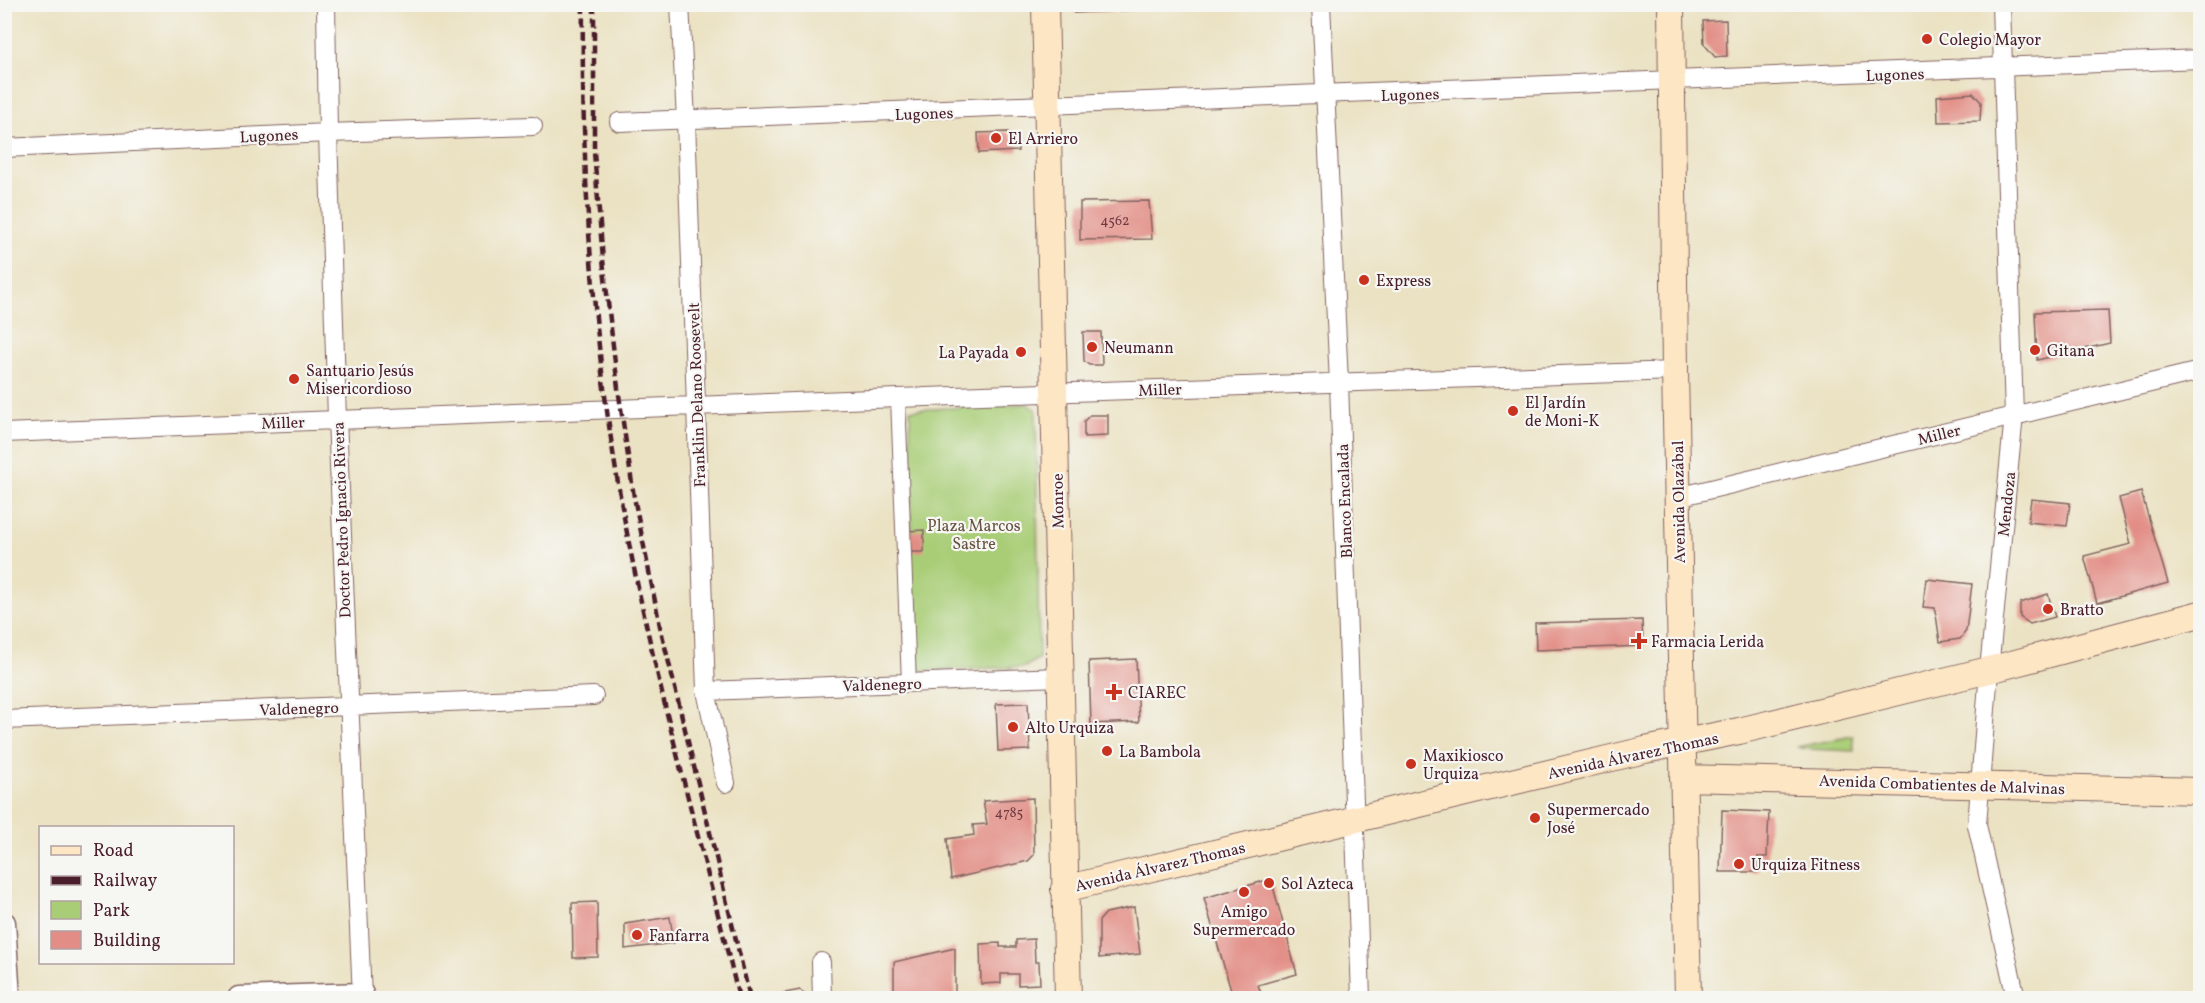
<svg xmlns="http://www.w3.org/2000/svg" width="2205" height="1003" viewBox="0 0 2205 1003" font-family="Vollkorn,serif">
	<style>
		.green { fill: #a8cd76; stroke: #797650; stroke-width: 1.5 }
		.building { fill: #e28e86 }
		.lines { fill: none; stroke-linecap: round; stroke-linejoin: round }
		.pedestrian-casing { stroke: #826360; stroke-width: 16 }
		.minor-casing { stroke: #826360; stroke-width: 20 }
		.tertiary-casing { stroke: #826360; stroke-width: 25 }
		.secondary-casing { stroke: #826360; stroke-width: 28 }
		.pedestrian { stroke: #fff; stroke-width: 14 }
		.minor { stroke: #fff; stroke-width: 18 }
		.tertiary { stroke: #fff; stroke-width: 22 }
		.secondary { stroke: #fce6c4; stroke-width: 26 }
		.rail { stroke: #4a1f2b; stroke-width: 4.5; stroke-dasharray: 9 4.5; stroke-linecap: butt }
		.poi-dot { fill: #c8321e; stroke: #f6f6f2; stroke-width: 2 }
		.labels { text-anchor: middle; stroke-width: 4.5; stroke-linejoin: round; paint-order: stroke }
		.number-label { font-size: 14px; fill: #703b42 }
		.poi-label { font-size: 16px; fill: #4a1f2b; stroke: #f6f6f2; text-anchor: start }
		.street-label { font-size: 16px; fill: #4a1f2b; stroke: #f6f6f2 }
		.park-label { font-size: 16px; fill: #665342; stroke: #f6f6f2 }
	</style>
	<rect width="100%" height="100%" fill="#f6f6f2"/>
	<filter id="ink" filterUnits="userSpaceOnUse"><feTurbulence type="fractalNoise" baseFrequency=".0167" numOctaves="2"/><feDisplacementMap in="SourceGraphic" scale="12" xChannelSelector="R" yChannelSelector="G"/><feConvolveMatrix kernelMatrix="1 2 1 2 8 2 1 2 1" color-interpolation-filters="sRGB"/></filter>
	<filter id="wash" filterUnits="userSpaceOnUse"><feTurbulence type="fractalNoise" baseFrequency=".008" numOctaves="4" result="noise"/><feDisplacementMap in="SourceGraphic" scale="24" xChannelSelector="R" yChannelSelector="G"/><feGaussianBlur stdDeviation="1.35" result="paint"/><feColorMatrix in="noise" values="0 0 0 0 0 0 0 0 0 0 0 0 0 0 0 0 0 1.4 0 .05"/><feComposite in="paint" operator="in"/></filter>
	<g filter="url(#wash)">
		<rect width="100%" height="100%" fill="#ebe2c3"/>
		<path class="green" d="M1027 404 1036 410 1039 658 1025 667 913 671 905 555 912 554 910 410Z
			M1853 736 1854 751 1807 749 1797 747Z"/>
		<g id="blocks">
			<path class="building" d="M1074 5H1157V9L1074 13Z
				M1726 20 1727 56 1715 57 1704 44 1703 21Z
				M1973 93 1981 102 1980 121 1938 122 1937 96Z
				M9 102V122H4V103Z
				M1008 132 1018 143V151L979 153 978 133Z
				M1149 201 1152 239 1080 240V202Z
				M2108 310 2110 343 2037 360 2035 312Z
				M1083 332H1101L1102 365H1089L1084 361Z
				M1090 415H1108V436L1084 437V421Z
				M2141 492 2168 583 2097 603 2084 556 2131 544 2119 498Z
				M2031 499 2070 503 2067 526 2028 522Z
				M924 530V552H906V531Z
				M1927 579 1972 584 1966 631 1960 639 1940 642 1935 608 1923 607Z
				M2048 594 2055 617 2030 624 2020 617V603Z
				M1642 620 1643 646 1536 650 1535 623Z
				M1136 659 1139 722 1091 724 1089 661Z
				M1028 703 1030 750 998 751 996 704Z
				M1033 798 1034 855 1028 861 951 879 947 839 974 835 973 825 987 824 983 801Z
				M1722 810 1769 812 1767 857H1758V872H1720Z
				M1271 879 1297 974 1258 985 1262 996 1232 994 1204 898Z
				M597 902 598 957 573 958 572 903Z
				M1134 907 1140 954 1099 958V921L1106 913Z
				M670 917 674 943 625 949V924Z
				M1034 939 1035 962H1039L1040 984 1018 985V974H1001V983L981 984 980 944 1000 943V947H1016V940Z
				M955 948V998H894V962Z
				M800 990 807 995V998H770L769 996Z"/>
		</g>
	</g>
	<g filter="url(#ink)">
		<use href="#blocks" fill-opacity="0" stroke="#826360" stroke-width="1.5"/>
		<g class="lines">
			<defs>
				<path id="pedestrian" d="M898 398 909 683"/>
				<path id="minor" d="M326 4 328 133 337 419 362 998
					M680 4 686 120 706 691 726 783
					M1321 4 1339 383 1361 998
					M2001 4 2014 415 1989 670 1977 825 2016 998
					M619 122C1146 104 1673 85 2200 59
					M4 148 328 133 533 126
					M4 433 898 398 1675 371
					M1678 497 2200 371
					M706 691 1059 677
					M4 720 594 696
					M821 962 822 998"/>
				<path id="tertiary" d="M4 923 9 998
					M239 998 362 994"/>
				<path id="secondary" d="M1045 4 1068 998
					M1671 4 1675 371 1688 998
					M1683 778 2200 791
					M1064 889 1645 750 1739 731 1989 670 2200 614"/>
			</defs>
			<use href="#pedestrian" class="pedestrian-casing"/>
			<use href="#minor" class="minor-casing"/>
			<use href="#tertiary" class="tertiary-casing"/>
			<use href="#secondary" class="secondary-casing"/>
			<use href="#pedestrian" class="pedestrian"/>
			<use href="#minor" class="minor"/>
			<use href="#tertiary" class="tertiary"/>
			<use href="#secondary" class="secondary"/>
			<path class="rail" d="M583 4C581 168 592 333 620 495 650 665 698 831 739 998
				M594 4V152L603 260 618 388 634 497 660 626 750 998"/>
		</g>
	</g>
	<g class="poi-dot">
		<circle cx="1927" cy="39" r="6"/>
		<circle cx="996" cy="138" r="6"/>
		<circle cx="1364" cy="280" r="6"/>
		<circle cx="1092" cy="347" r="6"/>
		<circle cx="2035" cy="350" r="6"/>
		<circle cx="1021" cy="352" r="6"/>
		<circle cx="294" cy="379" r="6"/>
		<circle cx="1513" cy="411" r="6"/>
		<circle cx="2048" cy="609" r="6"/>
		<path d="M1636 632h6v6h6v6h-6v6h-6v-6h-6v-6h6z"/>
		<path d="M1111 683h6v6h6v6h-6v6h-6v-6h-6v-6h6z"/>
		<circle cx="1013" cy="727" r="6"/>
		<circle cx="1107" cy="751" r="6"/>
		<circle cx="1411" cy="764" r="6"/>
		<circle cx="1535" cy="818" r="6"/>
		<circle cx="1739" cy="864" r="6"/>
		<circle cx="1269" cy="883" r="6"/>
		<circle cx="1244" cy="892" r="6"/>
		<circle cx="637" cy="935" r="6"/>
	</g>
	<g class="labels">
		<g class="number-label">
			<text x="1115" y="225">4562</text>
			<text x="1009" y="817">4785</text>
		</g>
		<g class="poi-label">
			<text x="1939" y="45">Colegio Mayor</text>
			<text x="1008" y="144">El Arriero</text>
			<text x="1376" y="286">Express</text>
			<text x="1104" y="353">Neumann</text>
			<text x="2047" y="356">Gitana</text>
			<text x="1009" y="358" text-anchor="end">La Payada</text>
			<text x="306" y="376">Santuario Jesús<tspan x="306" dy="18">Misericordioso</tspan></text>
			<text x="1525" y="408">El Jardín<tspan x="1525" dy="18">de Moni-K</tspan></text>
			<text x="2060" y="615">Bratto</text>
			<text x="1651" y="647">Farmacia Lerida</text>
			<text x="1128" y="698">CIAREC</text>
			<text x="1025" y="733">Alto Urquiza</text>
			<text x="1119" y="757">La Bambola</text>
			<text x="1423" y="761">Maxikiosco<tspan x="1423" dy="18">Urquiza</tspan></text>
			<text x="1547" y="815">Supermercado<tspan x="1547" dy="18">José</tspan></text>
			<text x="1751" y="870">Urquiza Fitness</text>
			<text x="1281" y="889">Sol Azteca</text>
			<text x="1244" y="917" text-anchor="middle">Amigo<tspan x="1244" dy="18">Supermercado</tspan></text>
			<text x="649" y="941">Fanfarra</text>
		</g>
		<g class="street-label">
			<text transform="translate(1895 74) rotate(-2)" y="6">Lugones</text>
			<text transform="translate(1410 94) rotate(-2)" y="6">Lugones</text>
			<text transform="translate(924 113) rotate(-2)" y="6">Lugones</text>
			<text transform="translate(269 135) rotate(-3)" y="6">Lugones</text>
			<text transform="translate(1160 389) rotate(-2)" y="6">Miller</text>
			<text transform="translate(696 395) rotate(-92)" y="6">Franklin Delano Roosevelt</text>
			<text transform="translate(283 422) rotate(-2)" y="6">Miller</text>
			<text transform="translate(1939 434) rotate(-14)" y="6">Miller</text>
			<text transform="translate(1057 501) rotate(-91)" y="6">Monroe</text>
			<text transform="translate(1344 501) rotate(-92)" y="6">Blanco Encalada</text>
			<text transform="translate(1678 502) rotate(-91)" y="6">Avenida Olazábal</text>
			<text transform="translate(2006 504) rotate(-84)" y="6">Mendoza</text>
			<text transform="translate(341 520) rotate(-92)" y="6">Doctor Pedro Ignacio Rivera</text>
			<text transform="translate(882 684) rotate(-2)" y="6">Valdenegro</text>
			<text transform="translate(299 708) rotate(-2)" y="6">Valdenegro</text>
			<text transform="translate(1633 755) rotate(-12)" y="6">Avenida Álvarez Thomas</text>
			<text transform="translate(1942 784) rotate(2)" y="6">Avenida Combatientes de Malvinas</text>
			<text transform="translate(1160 866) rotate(-13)" y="6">Avenida Álvarez Thomas</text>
		</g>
		<g class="park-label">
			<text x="974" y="531">Plaza Marcos<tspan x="974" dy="18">Sastre</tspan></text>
		</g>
	</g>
	<rect width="2205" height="1003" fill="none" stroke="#f6f6f2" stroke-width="24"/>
	<rect x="39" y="826" width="195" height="138" fill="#f6f6f2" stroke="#b1a0a2" stroke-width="1.5"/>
	<rect x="51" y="846" width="30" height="9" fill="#fce6c4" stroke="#b1a0a2" stroke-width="1.5"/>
	<text x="93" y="856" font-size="18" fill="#4a1f2b">Road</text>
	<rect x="51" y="876" width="30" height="9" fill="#4a1f2b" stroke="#b1a0a2" stroke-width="1.5"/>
	<text x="93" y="886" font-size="18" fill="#4a1f2b">Railway</text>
	<rect x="51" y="901" width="30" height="18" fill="#a8cd76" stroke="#b1a0a2" stroke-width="1.5"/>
	<text x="93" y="916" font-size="18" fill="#4a1f2b">Park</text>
	<rect x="51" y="931" width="30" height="18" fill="#e28e86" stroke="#b1a0a2" stroke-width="1.5"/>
	<text x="93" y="946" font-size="18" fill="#4a1f2b">Building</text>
</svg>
